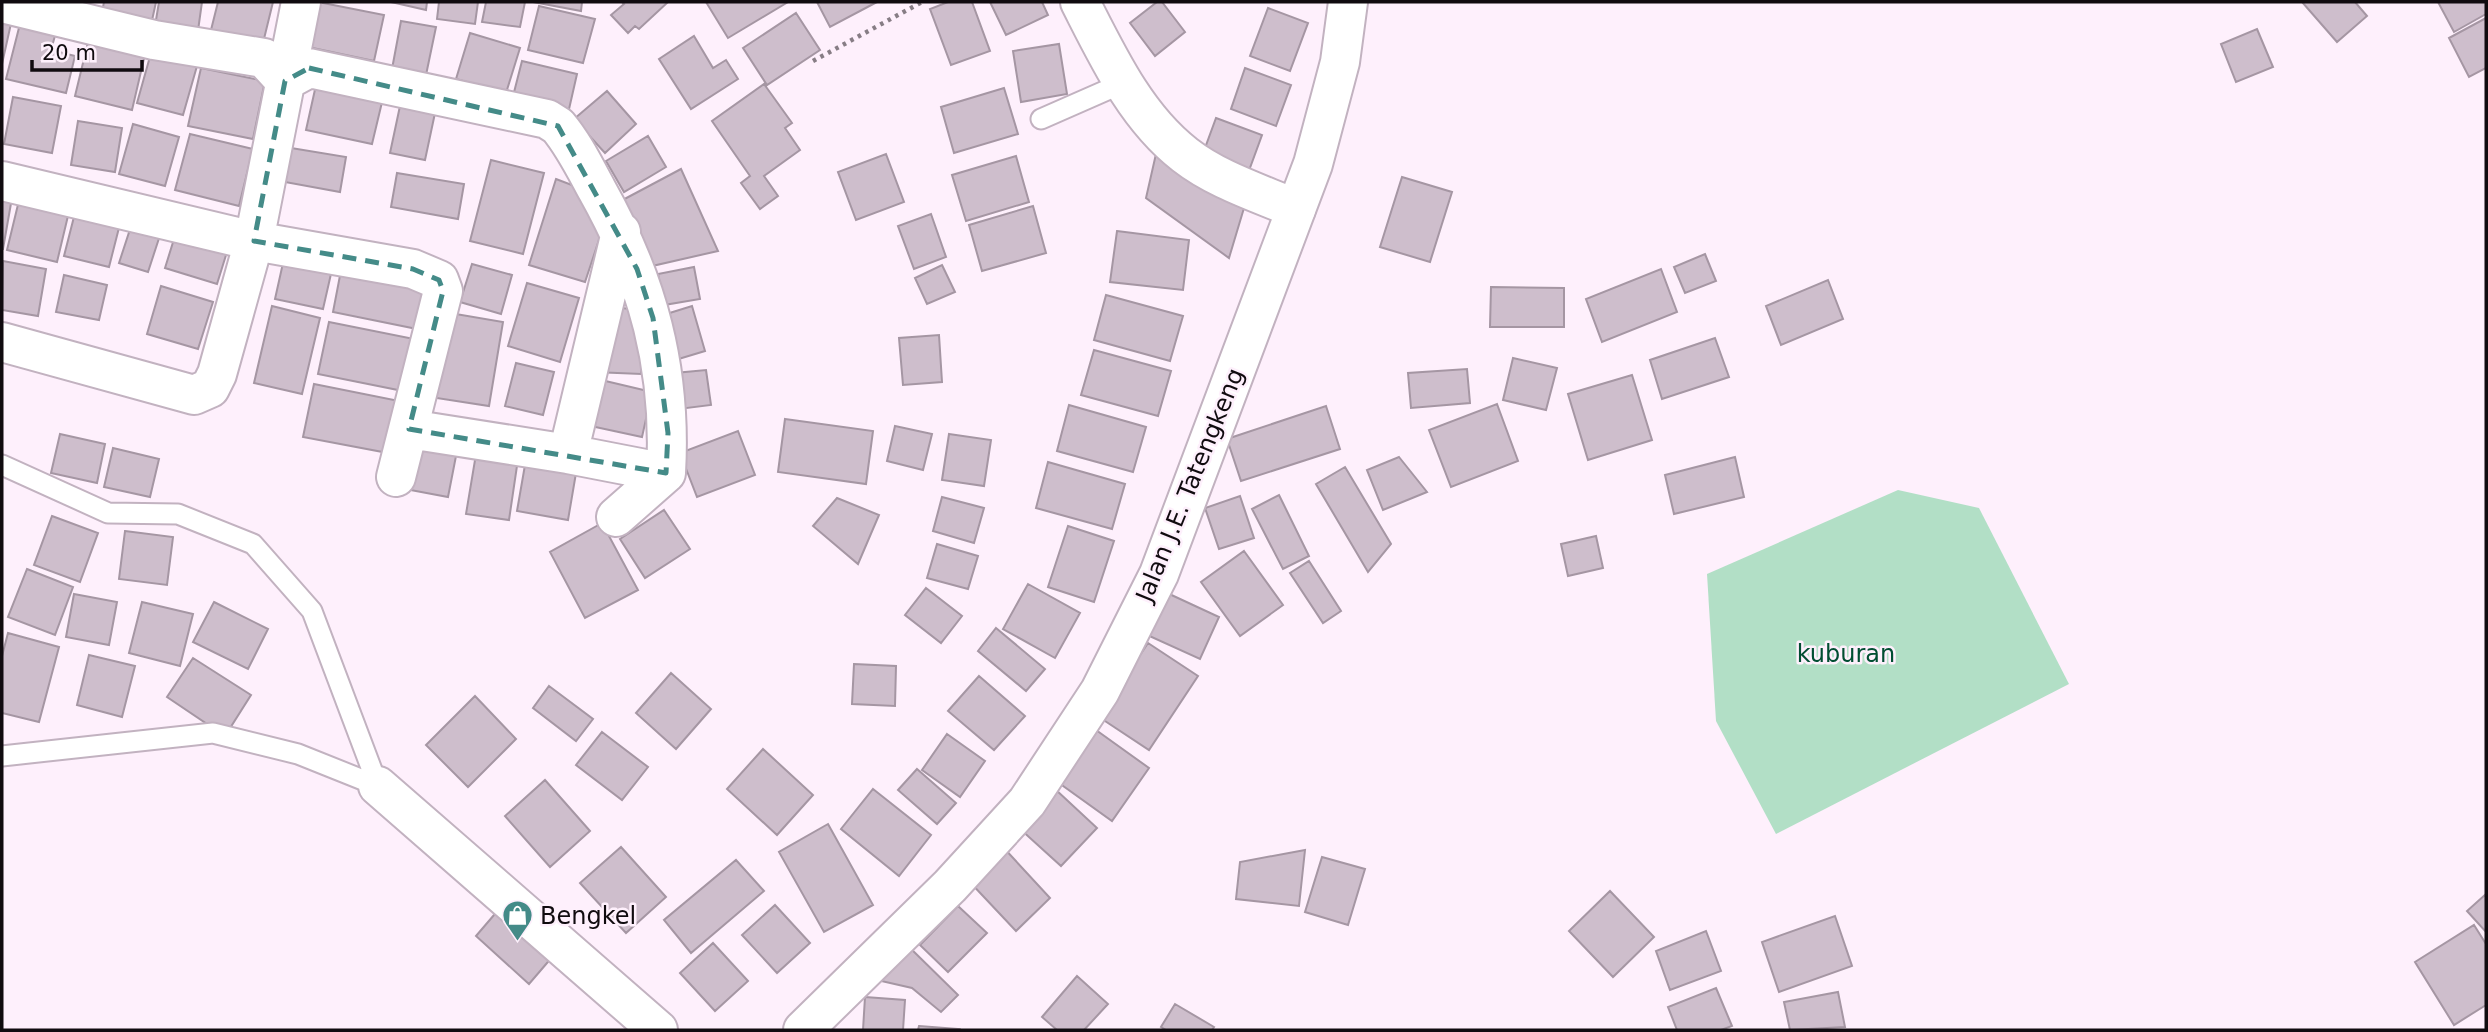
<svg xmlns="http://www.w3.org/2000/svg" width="2488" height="1032" viewBox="0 0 2488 1032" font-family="'DejaVu Sans',sans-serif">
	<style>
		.green { fill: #b2dfc6 }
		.building { fill: #cebecc; stroke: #a596a3; stroke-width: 2 }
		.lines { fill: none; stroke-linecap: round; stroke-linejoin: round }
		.lane-casing { stroke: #c2b2c0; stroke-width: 23 }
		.street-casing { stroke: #c2b2c0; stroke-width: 42 }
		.secondary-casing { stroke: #c2b2c0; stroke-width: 42 }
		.path { stroke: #877d85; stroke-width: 4.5; stroke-dasharray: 3.5 5; stroke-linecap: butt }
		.lane { stroke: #fff; stroke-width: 19 }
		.street { stroke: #fff; stroke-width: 38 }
		.secondary { stroke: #fff; stroke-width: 38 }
		.marked { fill: none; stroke: #448b88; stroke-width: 5; stroke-dasharray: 14 9; stroke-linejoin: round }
		.labels { text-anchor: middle; stroke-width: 5; stroke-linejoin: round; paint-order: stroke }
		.street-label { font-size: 24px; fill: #100b0f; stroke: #fef0fc }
		.park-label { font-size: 24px; fill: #014e32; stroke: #fef0fc }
		.poi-label { font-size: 24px; fill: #100b0f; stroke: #fef0fc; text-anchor: start }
	</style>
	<rect width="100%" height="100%" fill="#fef0fc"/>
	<path class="green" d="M1898 490 1979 508 2069 684 1776 834 1716 721 1707 574Z"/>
	<path class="building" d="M104 2H156L151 25 101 17Z
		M159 2H202L196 45 153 38Z
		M218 2H273L262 47 210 34Z
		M318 2 384 15 374 61 308 47Z
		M391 2H427L426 10Z
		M439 2H478L475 24 437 19Z
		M486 2H525L520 27 482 22Z
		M533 2H582L581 11Z
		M622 2H668L639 29 635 26 628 33 611 15 624 4Z
		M706 2H788L728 38Z
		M817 2H877L830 27Z
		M948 2H972L990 51 951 65 930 9Z
		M990 2H1042L1048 15 1006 35Z
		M1157 2H1162L1185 32 1155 56 1130 23Z
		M2302 2H2355L2367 16 2337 42Z
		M2438 2H2486V14L2454 32Z
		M539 6 595 19 583 63 528 50Z
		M1268 8 1308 23 1290 71 1250 56Z
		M796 13 820 50 767 85 743 48Z
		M22 16 58 25 51 50 75 56 66 93 6 79Z
		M2 17 12 19 2 64Z
		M2486 18V68L2469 77 2449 38Z
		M401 21 436 27 426 75 392 69Z
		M2257 29 2273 67 2236 82 2221 44Z
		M470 33 520 48 506 93 456 79Z
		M694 36 713 68 726 60 738 79 691 109 659 59Z
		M89 38 146 50 132 110 75 96Z
		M1059 44 1067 94 1021 102 1013 51Z
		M151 53 197 66 183 115 137 103Z
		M522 61 577 74 567 118 511 104Z
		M201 68 265 81 253 139 188 126Z
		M1245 68 1291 85 1276 126 1231 109Z
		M764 84 792 123 785 128 800 150 764 176 778 196 760 209 741 183 750 176 712 121Z
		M316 85 383 98 372 144 306 130Z
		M1004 88 1018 134 954 153 941 107Z
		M607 91 636 124 605 153 574 119Z
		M13 97 61 106 52 153 4 144Z
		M400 106 435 113 425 160 390 153Z
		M1216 118 1262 135 1247 176 1201 159Z
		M78 121 122 128 115 172 71 165Z
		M133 124 179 137 165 186 119 174Z
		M190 134 253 149 239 206 175 190Z
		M648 136 666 167 624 192 606 161Z
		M1158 145 1247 198 1229 258 1146 198Z
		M279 146 346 157 340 192 274 180Z
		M886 154 904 202 856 220 838 172Z
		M1016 156 1029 202 966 221 952 175Z
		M491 160 544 173 523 254 470 241Z
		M681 169 718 251 652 266 617 203Z
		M397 173 464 184 458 219 391 207Z
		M1402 177 1452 192 1430 262 1380 247Z
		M556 179 585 190 605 222 585 282 529 265Z
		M22 188 72 199 57 262 7 250Z
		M2 190 13 192 3 249H2Z
		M77 205 122 216 109 267 64 256Z
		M1033 206 1046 253 982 271 969 225Z
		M135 214 164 223 148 272 119 263Z
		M931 214 946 257 914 269 898 226Z
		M179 223 231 239 217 284 165 268Z
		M1117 231 1189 240 1183 290 1110 282Z
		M285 254 333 265 323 309 275 299Z
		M1705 254 1716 281 1685 293 1674 267Z
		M343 260 428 276 417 329 333 312Z
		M3 261 46 269 38 316 2 310Z
		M472 264 512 275 501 314 460 302Z
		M942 265 955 292 927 304 915 278Z
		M694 267 700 299 664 305 658 274Z
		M1661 269 1677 312 1602 342 1586 299Z
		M64 275 107 285 99 320 56 312Z
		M1828 280 1843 319 1781 345 1766 306Z
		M527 283 579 298 560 362 508 346Z
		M161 286 213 302 198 349 147 334Z
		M1491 287 1564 288V327H1490Z
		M1106 295 1183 316 1170 361 1094 340Z
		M272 306 320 318 302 394 254 383Z
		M692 306 705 351 672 361 660 316Z
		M609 307 644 310 641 374 594 372Z
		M444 312 503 322 489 406 430 397Z
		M329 322 414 339 403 391 318 374Z
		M939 335 942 382 903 385 899 338Z
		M1715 338 1729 377 1662 399 1650 360Z
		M1094 350 1171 371 1158 416 1081 395Z
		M1513 358 1557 368 1546 410 1503 400Z
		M516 363 554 372 543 415 505 406Z
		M1467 369 1470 403 1411 408 1408 373Z
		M706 370 711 405 679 409 675 373Z
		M1632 375 1652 440 1588 460 1568 394Z
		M597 379 652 392 642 437 586 425Z
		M314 384 399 401 388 453 303 437Z
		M1497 404 1518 461 1451 487 1429 430Z
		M1069 405 1146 427 1133 472 1057 451Z
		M1326 406 1340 449 1241 481 1227 439Z
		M785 419 873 431 866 484 778 472Z
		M895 426 932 434 923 470 887 461Z
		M738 431 755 475 697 497 680 453Z
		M60 434 105 444 97 483 51 473Z
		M949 434 991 440 984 486 942 480Z
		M414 447 456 456 448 497 405 489Z
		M113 448 159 459 150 497 104 487Z
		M476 454 518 459 509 520 466 514Z
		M1399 457 1427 492 1383 510 1367 470Z
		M1735 457 1744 497 1674 514 1665 475Z
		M1048 462 1125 484 1112 529 1036 508Z
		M525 465 576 473 568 520 517 511Z
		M1345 467 1391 544 1368 572 1316 484Z
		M1279 495 1309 556 1283 569 1252 509Z
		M1240 496 1254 538 1219 549 1205 508Z
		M942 497 984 508 974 543 933 531Z
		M837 498 879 515 858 564 813 526Z
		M664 510 690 549 645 578 620 539Z
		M52 516 98 533 80 582 34 565Z
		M602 523 638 590 585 618 550 552Z
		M1068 526 1114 541 1094 602 1048 587Z
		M125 531 173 537 167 585 119 579Z
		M1596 536 1603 568 1568 576 1561 544Z
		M937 544 978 556 968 589 927 578Z
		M1244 551 1283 605 1240 636 1201 582Z
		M1309 561 1341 611 1323 623 1290 573Z
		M27 569 73 587 55 635 8 617Z
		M1028 584 1080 613 1055 658 1003 629Z
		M926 588 962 616 941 643 905 615Z
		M1165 592 1219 617 1200 659 1145 634Z
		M74 594 117 602 109 645 66 637Z
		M142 602 193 614 180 666 129 653Z
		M214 602 268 629 248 669 193 642Z
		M996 628 1045 669 1026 691 978 651Z
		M8 633 59 647 39 722 2 713V656Z
		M1148 643 1198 676 1149 750 1099 717Z
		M89 655 135 666 122 717 77 705Z
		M193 658 251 695 225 736 167 697Z
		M854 664 896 666 895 706 852 704Z
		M671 673 711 709 676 749 636 713Z
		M979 676 1025 716 994 750 948 711Z
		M549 686 593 719 576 741 533 708Z
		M475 696 516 739 468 787 426 745Z
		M1096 730 1149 768 1112 821 1059 783Z
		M602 732 648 767 622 800 576 765Z
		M947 734 985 761 960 797 922 770Z
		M763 749 813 795 777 835 727 789Z
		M917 769 956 803 937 824 898 790Z
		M545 780 590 831 550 867 505 816Z
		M873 789 931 835 899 876 841 829Z
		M1055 789 1097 828 1061 866 1019 828Z
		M828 824 873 905 824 932 779 852Z
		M1002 846 1050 898 1016 931 967 879Z
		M621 847 666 897 626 933 580 883Z
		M1305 850 1299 906 1236 899 1240 862Z
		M1322 857 1365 869 1348 925 1305 912Z
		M736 860 764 891 691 953 664 920Z
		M1610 891 1654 937 1613 977 1569 931Z
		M2486 894V932L2467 911Z
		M506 901 559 949 529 984 476 936Z
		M775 905 810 943 777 973 742 935Z
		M958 906 987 933 948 972 920 945Z
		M1835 916 1852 966 1779 992 1762 942Z
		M2474 925 2486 944V1005L2454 1025 2415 962Z
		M1706 931 1721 971 1670 990 1656 951Z
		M904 942 958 995 941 1012 912 988 868 978Z
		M713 943 748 981 715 1011 680 973Z
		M1077 976 1108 1004 1084 1030H1057L1042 1017Z
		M1716 988 1732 1026 1721 1030H1677L1668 1007Z
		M1838 992 1845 1027 1790 1030 1784 1002Z
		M865 997 905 1000 903 1030H863Z
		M1175 1004 1214 1027 1212 1030H1166L1161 1027Z
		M919 1026 959 1029 958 1030H918Z"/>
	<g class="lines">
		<defs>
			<path id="lane" d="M1041 119 1123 83
				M2 465 108 513 178 514 253 544 312 611 378 786
				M2 756 213 733 298 754 378 786"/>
			<path id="street" d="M1080 2C1108 57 1136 117 1185 155 1217 180 1259 193 1296 209
				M2 3 154 40 264 58 285 81 309 68 547 119 558 126C574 145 585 168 597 190 648 281 672 369 666 473L568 454
				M2 181 254 241 413 269 439 280 443 291 396 477
				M2 342 194 395 210 388 217 374 254 241 301 2
				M409 429 568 454 621 232
				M616 517 666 473
				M378 786 658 1030"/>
			<path id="secondary" d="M803 1030 950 886 1027 802 1100 691 1159 574 1313 164 1340 62 1348 2"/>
		</defs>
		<use href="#lane" class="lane-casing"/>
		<use href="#street" class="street-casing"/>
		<use href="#secondary" class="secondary-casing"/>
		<path class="path" d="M813 61 922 2"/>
		<use href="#lane" class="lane"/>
		<use href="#street" class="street"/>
		<use href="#secondary" class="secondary"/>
	</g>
	<path class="marked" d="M309 68 558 126 637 269 653 318 668 433 666 473 409 429 443 291 439 280 413 269 254 241 285 81Z"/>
	<defs>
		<symbol id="shop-pin" viewBox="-11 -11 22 30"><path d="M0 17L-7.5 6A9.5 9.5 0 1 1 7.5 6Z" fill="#448b88" stroke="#fef0fc"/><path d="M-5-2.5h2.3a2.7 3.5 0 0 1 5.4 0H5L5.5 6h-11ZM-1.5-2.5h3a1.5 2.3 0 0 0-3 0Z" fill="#fff"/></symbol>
	</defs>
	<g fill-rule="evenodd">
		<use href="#shop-pin" x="500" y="898" width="35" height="47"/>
	</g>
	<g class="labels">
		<g class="street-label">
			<text transform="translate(1190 485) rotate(-68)" y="8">Jalan J.E. Tatengkeng</text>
		</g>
		<g class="park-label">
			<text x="1846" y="662">kuburan</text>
		</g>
		<g class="poi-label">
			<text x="540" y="924">Bengkel</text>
		</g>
	</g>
	<rect width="2488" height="1032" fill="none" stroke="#100b0f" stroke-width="7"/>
	<path d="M32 60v10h110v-10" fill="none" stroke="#100b0f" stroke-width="3.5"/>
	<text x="42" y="60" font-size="21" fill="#100b0f" stroke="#fef0fc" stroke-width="5" paint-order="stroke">20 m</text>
</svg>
